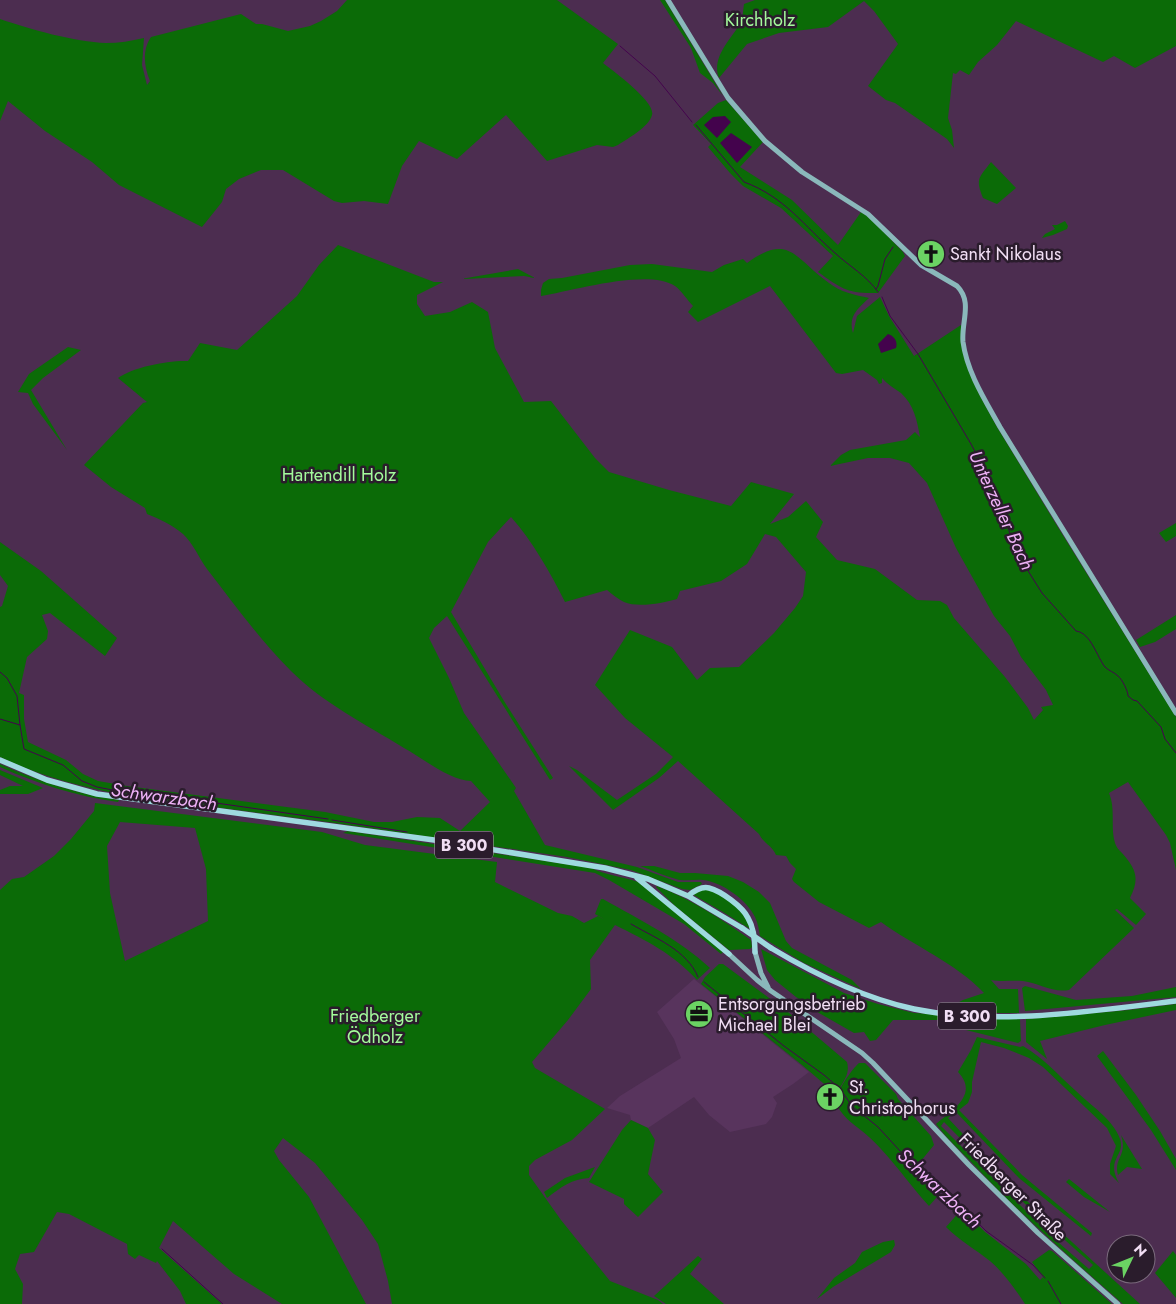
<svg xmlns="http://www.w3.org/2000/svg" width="1176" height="1304" viewBox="0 0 1176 1304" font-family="Jost,sans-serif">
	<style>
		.built { fill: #58345d }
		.green { fill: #0b6b07; fill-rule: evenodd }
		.water { fill: #44034d }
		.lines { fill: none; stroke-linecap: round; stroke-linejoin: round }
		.stream { stroke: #44034d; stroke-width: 1 }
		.secondary { stroke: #8ab8bb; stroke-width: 5 }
		.primary { stroke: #9fdadf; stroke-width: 5.5 }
		.primary-bridge { stroke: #9fdadf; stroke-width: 5.5 }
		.labels { text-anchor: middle; stroke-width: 5; stroke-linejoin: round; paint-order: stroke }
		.shield { fill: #2a1c2c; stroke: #b5a4b8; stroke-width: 1 }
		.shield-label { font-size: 16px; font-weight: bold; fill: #f1def4 }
		.park-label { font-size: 18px; fill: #a4fb9c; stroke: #2a1c2c }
		.poi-label { font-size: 18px; fill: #f1def4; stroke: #2a1c2c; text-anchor: start }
		.street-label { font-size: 18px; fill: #f1def4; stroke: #2a1c2c }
		.water-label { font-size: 19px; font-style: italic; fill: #eeb1f6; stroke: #2a1c2c }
	</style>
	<rect width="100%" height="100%" fill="#4c2d50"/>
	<path class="built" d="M694 979 809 1072 793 1084 773 1097 777 1103 772 1117 766 1124 730 1132 709 1115 694 1097 648 1128 631 1120 630 1115 607 1108 620 1096 681 1058 674 1039 657 1012Z"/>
	<path class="green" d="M347 0H557L618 44 603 63C613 71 656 102 652 115 649 127 627 139 618 145L613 147 597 145 547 161 506 115 457 159 419 141 402 166 388 204 364 201 342 203 334 201 283 170H261L239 179 226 189 222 202 202 227 119 185 92 162 45 131 8 101 0 121V19C29 29 75 42 106 43 119 43 131 41 144 38L142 65 147 85 150 81C144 67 142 50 151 37L241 14 256 24H262L288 31 310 26 321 21 337 11Z
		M660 0H665L723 96 713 83 700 73 691 48Z
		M755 0H1176V46L1135 68 1114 56 1103 62 1016 21 997 45 978 62 969 75 960 70 956 74 953 73 948 118 952 130 954 148 947 139 895 103 886 100 868 86 898 44 874 11 864 1 828 27 779 33 747 44 719 78C711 58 730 40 740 24 743 19 743 10 744 4Z
		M726 100 763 142 740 167 792 200 838 245 861 212 868 216 903 252 905 256 878 293C848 294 842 289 818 272L833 256 781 208 743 186 730 173 708 147 711 144 693 125 718 103Z
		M991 162 1016 188 997 204 983 198C975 178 979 178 991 162Z
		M1065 221 1068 226 1067 229 1053 235 1042 238 1045 234 1055 229 1052 225H1057Z
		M338 245 434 282H443L417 295V304L425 316 450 312 472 302 488 312 495 348 524 402 551 401 595 458 609 472 669 490 731 506 751 482 794 494 770 524 788 517 806 501 823 522 816 537 837 560 875 569 917 600 940 601 947 605 954 618 1005 677 1028 708 1034 720 1043 710 1041 707 1053 705 1046 690 1021 657 1010 636 994 616 956 548 927 483 909 463 890 458H868L830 466 841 455 850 450 906 440 915 432 920 437C917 420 914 405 901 393 894 388 887 384 882 378V383L879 384 877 380 863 370 842 374 836 373 770 286 698 322 688 312 693 306C687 300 682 291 675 286 648 268 572 291 541 296V290L543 283 549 279 562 278 630 265 652 264 712 272 724 265 743 259 747 263C790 232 795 259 829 283 840 292 855 295 869 298 857 309 848 317 853 333L857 316 880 297 889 316 914 356 961 325V339L979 394 997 427 1059 529 1176 717V870L1170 843 1166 835 1128 782 1109 793C1116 810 1110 827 1115 843 1116 847 1119 850 1122 853 1136 869 1140 878 1130 898L1146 914 1136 925 1117 909 1115 910 1134 928 1069 990C1052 993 1039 983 1023 981 1012 980 1002 982 991 980L999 989H1018L1019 1013H970L944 1010 963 1000 984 993C956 963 914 946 881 922L869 928 819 902 794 882 792 879 796 869 790 863 786 856 776 855C772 845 764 844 759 834L678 761 659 778 613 810 569 766 577 770 617 800 656 774 673 757 625 718 595 685 630 630 672 647 697 680 710 668 739 667 774 633 795 608 803 596 806 572 776 537 765 534 747 564 721 581 680 591 677 599C663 603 638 608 624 602 618 599 612 594 607 590L565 602C550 572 533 542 511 517L488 542 451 612 504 701 553 778 550 780 447 616 434 628 429 638 449 678 464 713 514 785 516 788 514 791 545 845 637 867 678 882H701L702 884 690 890 682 889 631 870 567 857 328 822 124 795C82 787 39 776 0 757V607L2 606 8 586 0 575V542L41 571 117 638 105 656 50 613 42 615 48 631 47 639 27 657 19 693 24 695V719L28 742 66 760 83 774 98 781 127 786 325 812 374 822H392L417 817 440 818 460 831 490 802 471 781C451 781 422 758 404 748 365 724 323 703 291 671 260 640 234 604 207 569 199 558 193 543 183 534 172 525 160 519 147 514L145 508 111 487 84 465 143 403 147 402 118 378C133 367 169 360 188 361L200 343 237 350 297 296 319 265Z
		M518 269 535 278 524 276 461 279Z
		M68 347 81 350 43 378 31 390 67 450 33 404 28 393 18 392 29 374Z
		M1176 523V536L1166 542 1159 533Z
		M1176 615V629L1155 642 1140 647 1136 640Z
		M0 764C38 781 77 794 119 800L118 802C76 796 38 784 0 767Z
		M0 770 43 788 28 794H0V790L10 786H23L0 775Z
		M95 803 322 832 365 845 497 862 495 882 558 913 572 916 584 923 598 916 604 919 595 914 601 899H603C640 920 679 939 710 968L697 980C672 953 647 941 615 925L590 960 591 989 568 1020 532 1062 535 1068 605 1109 572 1140 535 1160 529 1166V1175L561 1220 610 1281 658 1300 663 1304H392L388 1281 378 1244 362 1220 315 1163 283 1138 274 1151 279 1160 309 1197 366 1304H282L234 1274 173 1221 159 1248 222 1304H186L180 1291 157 1261 156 1263 139 1255 135 1259 128 1254 127 1244 69 1214 57 1212 34 1252 20 1254 15 1269 23 1284 22 1304H0V890L12 879 24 877 54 856 71 839 94 811ZM120 822 195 828 206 869 208 921 125 961 110 893 107 846Z
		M348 831 591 868C608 876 627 877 644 884L723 952 721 954 684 924 609 880 595 873 343 833Z
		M640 866H654L680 873H695L728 876 743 882 759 892 770 903 786 941 792 948 852 980 861 989 804 963 760 936C759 930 758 923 755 917 747 900 722 882 703 880 694 879 685 882 676 879 664 876 652 870 640 866Z
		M657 886C691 899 721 919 751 940L752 947 750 949 729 950 675 906 656 887Z
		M709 889C725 898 747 910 750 929L723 912 692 894 697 891Z
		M761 949 844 993 878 1004 914 1013 1020 1019 1021 1041 1018 1043 966 1030 938 1020H893L876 1040 870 1041 864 1032 854 1033 819 1013 796 997 775 980 767 970Z
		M719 964H723L788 1012 847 1062C852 1080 833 1088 834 1107L826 1100 830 1089 802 1065 701 984 705 977Z
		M1025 986 1076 1000 1132 996 1176 987V997L1025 1011 1022 988Z
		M1176 1004V1010L1105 1025 1040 1041 1047 1059 1026 1042V1019L1129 1010Z
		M977 1037 1020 1047 1023 1046C1045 1059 1057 1074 1076 1091 1091 1106 1113 1119 1120 1139 1126 1156 1105 1158 1119 1183L1110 1174V1164L1116 1146 1107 1128 1043 1067 1029 1058 1004 1048 981 1042 972 1082V1092L968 1103 959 1110 1022 1175 1092 1233 1091 1236 1019 1178 956 1112 948 1118 1015 1190 1140 1304H1123C1072 1259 1021 1215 975 1166 962 1152 947 1139 936 1124 953 1110 979 1094 958 1072L971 1050ZM944 1122 1030 1209 1093 1265 1089 1269 1051 1236 941 1126Z
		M1103 1051 1136 1095 1160 1131 1176 1159V1170L1151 1130 1097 1056Z
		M859 1063H865L896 1094 898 1099 931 1136 934 1145 916 1167 931 1176 944 1189 929 1206C908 1183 886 1150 862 1131 853 1124 839 1114 836 1102 835 1093 852 1069 859 1063Z
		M631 1120 648 1128 655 1140 648 1174 663 1192 638 1217 624 1204V1199L589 1182 622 1130Z
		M1121 1135 1142 1169 1127 1167 1118 1175C1113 1158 1128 1156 1121 1135Z
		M595 1167 589 1178C572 1179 561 1187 547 1198L544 1192 565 1178Z
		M1069 1179 1110 1212 1084 1197 1066 1182Z
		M962 1209 985 1232 1026 1264 1040 1280 1043 1277 1032 1262 1049 1250 1052 1251 1112 1304H1025C1015 1289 1004 1273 990 1261 975 1249 960 1241 946 1227Z
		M894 1240 895 1245 891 1252 833 1287 817 1299 834 1278 855 1263 862 1252 883 1242Z
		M1173 1251 1176 1255V1298L1155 1273Z
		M698 1256 702 1259 690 1274 724 1304H666L654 1296Z"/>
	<path class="water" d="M725 116 731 122 717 138 704 125 713 117Z
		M731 133 752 147 737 163 720 143Z
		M888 334C894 336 898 341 896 348L881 353 878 344Z"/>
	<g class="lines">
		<path class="stream" d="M620 46 655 76 692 122
			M696 125 744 182C785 197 804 226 835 253 849 266 867 276 878 292
			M876 289 878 286 885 259 893 247
			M882 297 890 316 918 354 971 444 995 489V497L1020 557 1030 574 1042 593 1076 631C1091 633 1097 657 1105 667 1109 671 1114 672 1118 676 1122 679 1128 691 1128 696L1133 700 1137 701 1161 727 1165 739 1176 753
			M0 672 7 678 17 696 20 725
			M0 719 20 725 24 749 63 765 82 781 97 787 149 797 209 802 328 819
			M332 820 407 832
			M631 924C655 938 687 950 698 977
			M704 982 784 1046 824 1075 837 1086
			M841 1090 852 1106 878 1127 912 1164 932 1176 986 1231 1033 1265 1045 1278
			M162 1249 223 1304
			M1048 1281 1061 1304"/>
		<path class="secondary" d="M668 0 728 98 765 141 802 172 868 214 921 265 957 286C973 302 961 322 963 342 967 372 985 400 1000 427L1176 713
			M755 952 761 973 768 987
			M729 954 757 980 771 991 862 1053 873 1063 969 1165 1038 1233 1118 1304"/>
		<path class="primary" d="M0 760 47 780 97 794 434 840 605 868 648 879 688 896 742 928
			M637 878 729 954
			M688 896C694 891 701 886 709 888 721 891 743 907 748 918 754 928 755 941 755 952
			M771 948C816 975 863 998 914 1009 997 1026 1093 1011 1176 1001"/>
		<path class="primary-bridge" d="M742 928 771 948"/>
	</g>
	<defs>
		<symbol id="church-disc" viewBox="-11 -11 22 22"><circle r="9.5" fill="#6bd363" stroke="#2a1c2c"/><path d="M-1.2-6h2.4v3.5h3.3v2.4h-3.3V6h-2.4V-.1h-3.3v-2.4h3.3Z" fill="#111"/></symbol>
		<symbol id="office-disc" viewBox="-11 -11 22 22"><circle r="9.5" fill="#6bd363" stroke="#2a1c2c"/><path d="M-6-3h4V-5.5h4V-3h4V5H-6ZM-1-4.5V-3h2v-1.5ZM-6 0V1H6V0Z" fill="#111"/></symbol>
	</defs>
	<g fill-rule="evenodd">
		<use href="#church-disc" x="915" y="238" width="32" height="32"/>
		<use href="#office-disc" x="683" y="998" width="32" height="32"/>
		<use href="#church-disc" x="814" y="1081" width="32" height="32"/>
	</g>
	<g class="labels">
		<g class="shield">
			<rect x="435" y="831.5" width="58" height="27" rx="4"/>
			<rect x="938" y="1002.5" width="58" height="27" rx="4"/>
		</g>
		<g class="shield-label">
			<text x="464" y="851">B 300</text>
			<text x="967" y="1022">B 300</text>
		</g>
		<g class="park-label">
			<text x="760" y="26">Kirchholz</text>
			<text x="339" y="481">Hartendill Holz</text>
			<text x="375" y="1022">Friedberger<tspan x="375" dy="21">Ödholz</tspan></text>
		</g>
		<g class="poi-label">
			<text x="950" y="260">Sankt Nikolaus</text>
			<text x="718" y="1010">Entsorgungsbetrieb<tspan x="718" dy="21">Michael Blei</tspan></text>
			<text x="849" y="1093">St.<tspan x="849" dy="21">Christophorus</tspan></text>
		</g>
		<g class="street-label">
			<text transform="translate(1013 1187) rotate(45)" y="6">Friedberger Straße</text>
		</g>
		<g class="water-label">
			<text transform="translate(1002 510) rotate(65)" y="7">Unterzeller Bach</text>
			<text transform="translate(164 796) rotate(8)" y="7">Schwarzbach</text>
			<text transform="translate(940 1188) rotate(43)" y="7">Schwarzbach</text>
		</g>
	</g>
	<g transform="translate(1131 1259) rotate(47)"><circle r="24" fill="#2a1c2c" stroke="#7a6a7c"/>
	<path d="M0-4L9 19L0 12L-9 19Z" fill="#6bd363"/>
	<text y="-8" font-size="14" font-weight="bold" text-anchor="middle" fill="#f1def4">N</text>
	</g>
</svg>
